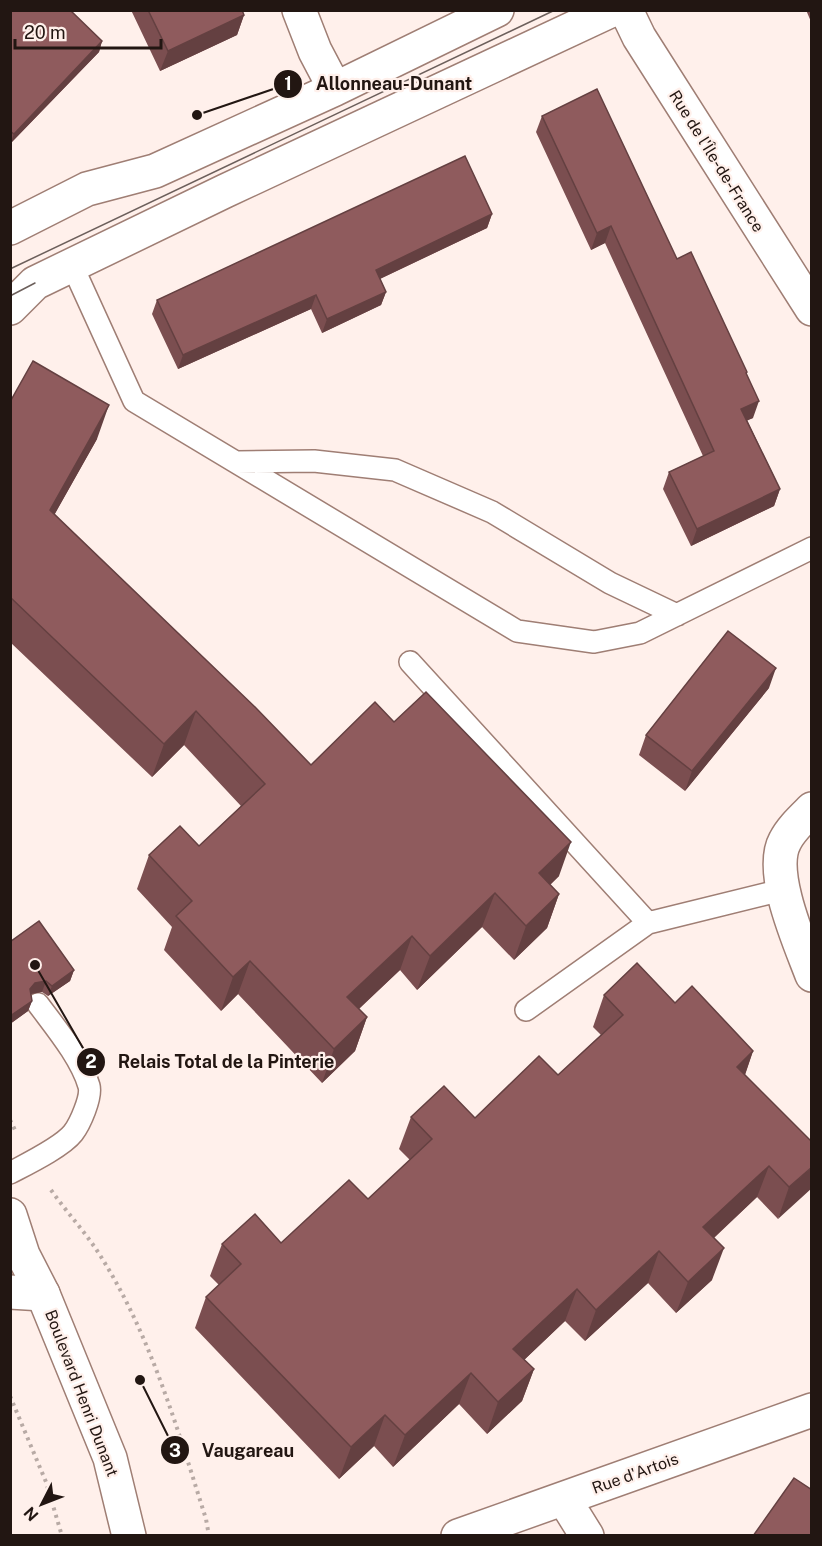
<svg xmlns="http://www.w3.org/2000/svg" width="822" height="1546" viewBox="0 0 822 1546" font-family="'Public Sans',sans-serif">
	<style>
		.lines { fill: none; stroke-linecap: round; stroke-linejoin: round }
		.lane-casing { stroke: #9f7e74; stroke-width: 24 }
		.street-casing { stroke: #9f7e74; stroke-width: 36 }
		.secondary-casing { stroke: #9f7e74; stroke-width: 36 }
		.path { stroke: #b8aaa5; stroke-width: 4; stroke-dasharray: 3 4.5; stroke-linecap: butt }
		.lane { stroke: #fff; stroke-width: 21 }
		.street { stroke: #fff; stroke-width: 33 }
		.secondary { stroke: #fff; stroke-width: 33 }
		.tram { stroke: #6c5f5b; stroke-width: 1.5 }
		.wall { fill: #7b4e50 }
		.shaded-wall { fill: #644041 }
		.building { fill: #8f5b5d; stroke: #644041; stroke-width: 1.5 }
		.labels { text-anchor: middle; stroke-width: 4.5; stroke-linejoin: round; paint-order: stroke }
		.street-label { font-size: 16px; fill: #221612; stroke: #fff0eb }
		.leader { fill: none; stroke: #221612; stroke-width: 2 }
		.callout-dot { fill: #221612; stroke: #fff0eb; stroke-width: 2 }
		.mark-label { font-size: 18px; text-anchor: middle; font-weight: bold; fill: #fff }
		.callout-label { font-size: 18px; text-anchor: middle; font-weight: bold; fill: #221612; stroke: #fff0eb; stroke-width: 4.5; stroke-linejoin: round; paint-order: stroke }
	</style>
	<rect width="100%" height="100%" fill="#fff0eb"/>
	<g class="lines">
		<defs>
			<path id="lane" d="M72 265 134 401 517 631 594 642 640 633 812 548
				M237 462 314 461 395 470 492 512 610 583 677 615
				M410 662 648 923 782 890
				M526 1010 648 923
				M10 1173C27 1164 62 1147 73 1133 80 1124 92 1097 89 1086 81 1058 55 1027 38 1004"/>
			<path id="street" d="M299 10 315 51 335 89
				M626 10 639 37 812 309
				M10 228 87 189 155 171 335 89 497 10
				M10 308 35 283 225 191 612 10
				M812 809C802 819 791 829 785 841 768 872 800 943 812 975
				M10 1292 43 1294
				M564 1499 587 1536
				M458 1536 812 1410"/>
			<path id="secondary" d="M10 1215 23 1255 43 1294 110 1458 129 1536"/>
		</defs>
		<use href="#lane" class="lane-casing"/>
		<use href="#street" class="street-casing"/>
		<use href="#secondary" class="secondary-casing"/>
		<path class="path" d="M10 1120 15 1130
			M51 1190C68 1214 88 1235 103 1260 152 1339 178 1431 206 1519L209 1536
			M10 1396 46 1482 62 1536"/>
		<use href="#lane" class="lane"/>
		<use href="#street" class="street"/>
		<use href="#secondary" class="secondary"/>
		<path class="tram" d="M10 269 555 10
			M10 296 35 283"/>
	</g>
	<path class="wall" d="M10 10 102 41 99 52 10 144Z
		M131 10H242L244 15 237 35 160 71Z
		M806 10H812V24Z
		M542 116 677 259 746 374 753 418 747 420 780 489 774 506 691 546 663 489 669 472 703 456 605 243 591 250 536 132Z
		M492 214 487 228 380 279 386 292 381 305 322 333 311 309 178 369 152 314 157 300Z
		M10 402 97 439 54 515 311 765 394 722 559 876 550 885 559 894 547 928 514 960 482 927 417 990 400 970 359 1009 367 1017 355 1051 322 1083 238 994 221 1011 164 950 172 927 137 889 149 855 199 846 241 806 184 745 152 777 10 642Z
		M769 688 685 791 639 755 646 735Z
		M10 942 74 970 70 981 48 996 42 992 31 994 32 1001 28 1011 10 1024Z
		M604 995 675 1003 753 1051 745 1075 812 1142 778 1219 757 1197 714 1238 712 1280 676 1313 648 1283 585 1341 565 1321 524 1360 534 1369 522 1401 487 1434 459 1404 393 1467 374 1446 339 1479 195 1328 206 1297 219 1285 210 1276 222 1244 281 1243 368 1199 410 1160 399 1149 411 1117 475 1118 558 1075 601 1035 593 1027Z"/>
	<path class="shaded-wall" d="M244 15 237 35 160 71 168 51Z
		M102 41 99 52 10 144 14 134Z
		M492 214 487 228 371 283 376 270Z
		M611 226 605 243 591 250 597 233Z
		M386 292 381 305 322 333 327 319Z
		M316 295 311 309 178 369 183 355Z
		M759 401 753 418 735 426 741 409Z
		M109 405 97 439 38 544 50 510Z
		M780 489 774 506 691 546 697 529Z
		M776 668 769 688 685 791 692 771Z
		M196 711 184 745 152 777 164 744Z
		M571 842 559 876 527 907 539 873Z
		M495 893 482 927 417 990 430 956Z
		M559 894 547 928 514 960 526 926Z
		M412 936 400 970 335 1031 347 997Z
		M250 961 238 994 221 1011 233 977Z
		M74 970 70 981 48 996 52 986Z
		M46 981 42 992 31 994 30 989 35 983Z
		M32 1001 28 1011 10 1024V1016Z
		M367 1017 355 1051 322 1083 334 1049Z
		M753 1051 742 1083 737 1067Z
		M769 1166 757 1197 692 1258 703 1227Z
		M812 1167V1188L778 1219 789 1187Z
		M724 1248 712 1280 676 1313 688 1282Z
		M659 1251 648 1283 585 1341 596 1310Z
		M577 1289 565 1321 502 1381 513 1349Z
		M534 1369 522 1401 487 1434 498 1402Z
		M471 1373 459 1404 393 1467 405 1435Z
		M385 1415 374 1446 339 1479 351 1447Z"/>
	<path class="building" d="M10 10H70L102 41 14 134 10 131Z
		M148 10H242L244 15 168 51Z
		M597 89 677 259 691 252 747 372 746 373 759 401 741 409 780 489 697 529 669 472 714 451 611 226 597 233 542 116Z
		M465 156 492 214 376 270 386 292 327 319 316 295 183 355 157 300Z
		M33 361 109 405 50 510 256 708 311 765 375 702 394 722 426 692 571 842 539 873 559 894 526 926 495 893 430 956 412 936 347 997 367 1017 334 1049 250 961 233 977 176 916 192 901 149 855 180 826 199 846 265 784 196 711 164 744 10 597V402Z
		M728 631 776 668 692 771 646 735Z
		M39 921 74 970 52 986 46 981 35 983 30 989 32 1001 10 1016V942Z
		M637 963 675 1003 692 986 753 1051 737 1067 812 1142V1167L789 1187 769 1166 703 1227 724 1248 688 1282 659 1251 596 1310 577 1289 513 1349 534 1369 498 1402 471 1373 405 1435 385 1415 351 1447 206 1297 241 1264 222 1244 255 1214 281 1243 349 1180 368 1199 432 1139 411 1117 444 1086 475 1118 539 1056 558 1075 623 1015 604 995Z
		M794 1478 812 1490V1536H753Z"/>
	<g class="labels">
		<g class="street-label">
			<text transform="translate(717 161) rotate(58)" y="6">Rue de l'Île-de-France</text>
			<text transform="translate(82 1393) rotate(69)" y="6">Boulevard Henri Dunant</text>
			<text transform="translate(635 1473) rotate(-20)" y="6">Rue d'Artois</text>
		</g>
	</g>
	<path class="leader" d="M197 115L288 84M35 965L91 1062M140 1380L175 1450"/>
	<g class="callout-dot">
		<circle cx="197" cy="115" r="6"/>
		<circle cx="35" cy="965" r="6"/>
		<circle cx="140" cy="1380" r="6"/>
		<circle cx="288" cy="84" r="15"/>
		<circle cx="91" cy="1062" r="15"/>
		<circle cx="175" cy="1450" r="15"/>
	</g>
	<g class="mark-label">
		<text x="288" y="90">1</text>
		<text x="91" y="1068">2</text>
		<text x="175" y="1457">3</text>
	</g>
	<g class="callout-label">
		<text x="394" y="90">Allonneau-Dunant</text>
		<text x="226" y="1068">Relais Total de la Pinterie</text>
		<text x="248" y="1457">Vaugareau</text>
	</g>
	<rect width="822" height="1546" fill="none" stroke="#221612" stroke-width="24"/>
	<g transform="translate(42 1504) rotate(228)" stroke="#fff0eb" stroke-width="4.5" paint-order="stroke">
	<path d="M0-4.5L10 22L0 15L-10 22Z" fill="#221612"/>
	<text y="-9" font-size="16" font-weight="bold" text-anchor="middle" fill="#221612">N</text>
	</g>
	<path d="M15 39v9h146v-9" fill="none" stroke="#221612" stroke-width="3"/>
	<text x="24" y="39" font-size="18" fill="#221612" stroke="#fff0eb" stroke-width="4.5" paint-order="stroke">20 m</text>
</svg>
